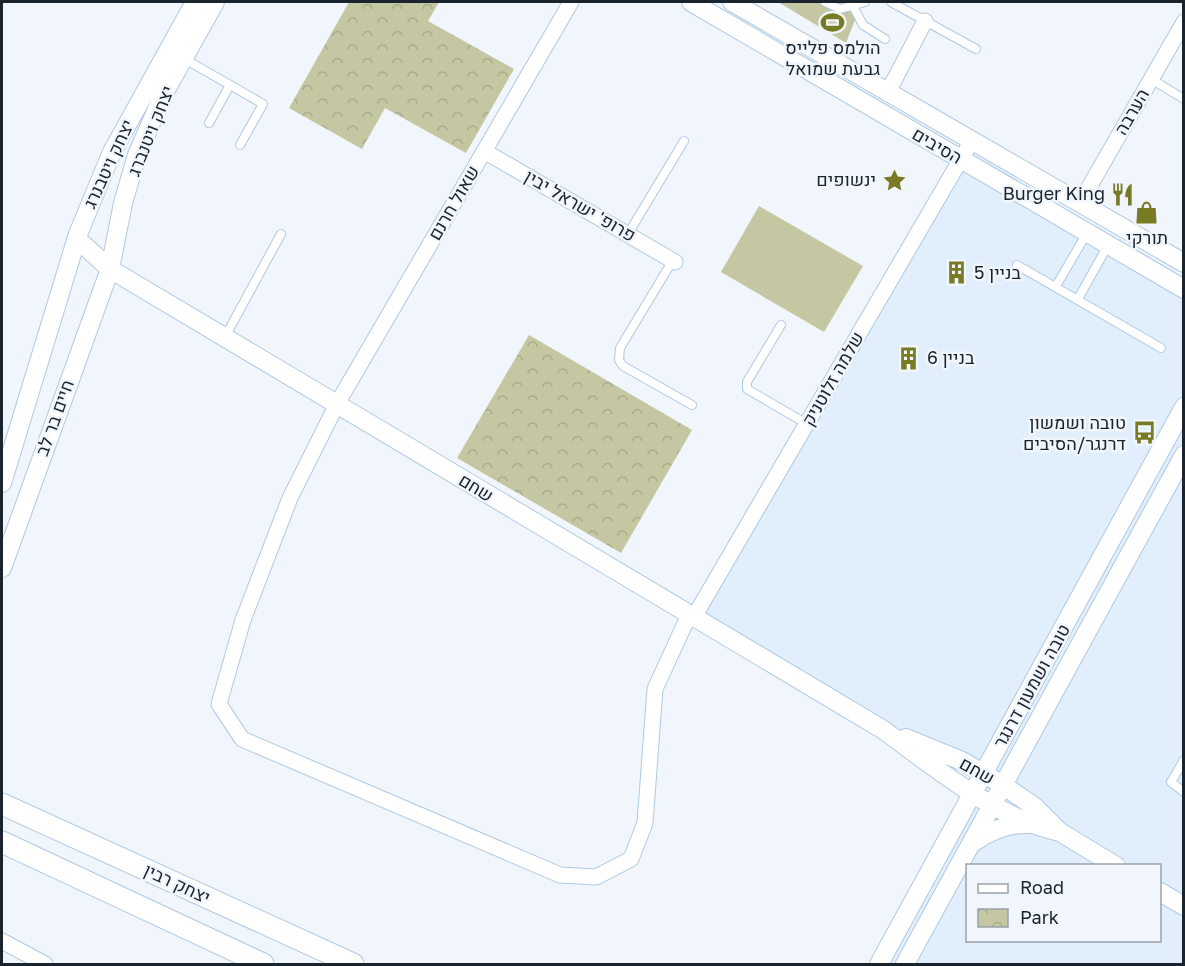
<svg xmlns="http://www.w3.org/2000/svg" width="1185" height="966" viewBox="0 0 1185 966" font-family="'Golos Text',Heebo,sans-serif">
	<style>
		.built { fill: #e1eefb; fill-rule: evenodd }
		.park { fill: url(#park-crowns) }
		.garden { fill: #c4c7a2 }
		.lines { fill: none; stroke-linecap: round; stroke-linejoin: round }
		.service-casing { stroke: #afc9e3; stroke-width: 10 }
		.minor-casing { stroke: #afc9e3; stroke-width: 17 }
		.tertiary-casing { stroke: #afc9e3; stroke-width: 20 }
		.secondary-casing { stroke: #afc9e3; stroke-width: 23 }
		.service { stroke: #fff; stroke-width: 8 }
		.minor { stroke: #fff; stroke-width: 15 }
		.tertiary { stroke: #fff; stroke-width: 18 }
		.secondary { stroke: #fff; stroke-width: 21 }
		.labels { text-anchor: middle; stroke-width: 5; stroke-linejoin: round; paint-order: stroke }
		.poi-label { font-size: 18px; fill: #1a242e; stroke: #f1f6fc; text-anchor: end }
		.street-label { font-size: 18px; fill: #1a242e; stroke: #f1f6fc }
	</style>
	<defs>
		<pattern id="park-crowns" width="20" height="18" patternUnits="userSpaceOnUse" patternTransform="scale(1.5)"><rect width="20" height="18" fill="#c4c7a2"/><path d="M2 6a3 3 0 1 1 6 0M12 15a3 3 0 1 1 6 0" fill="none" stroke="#a8ab8c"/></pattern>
	</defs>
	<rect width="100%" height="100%" fill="#f1f6fc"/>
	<path class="built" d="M967 150 1183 276V964H879L983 780 694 617ZM968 866H1160V940H968Z"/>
	<path class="park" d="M349 2H439L428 21 514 69 466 153 385 108 362 149 289 108Z
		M529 335 692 430 621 553 457 458Z"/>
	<path class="garden" d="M778 2H862L846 43Z
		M759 206 863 266 824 332 721 272Z"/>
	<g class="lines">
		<defs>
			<path id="service" d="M825 2 840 9 865 2
				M891 2 976 49
				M853 6 863 25 885 39
				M183 58 263 104 240 145
				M1151 79 1184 99
				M209 123 230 85
				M628 234 684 141
				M673 260 620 348 619 360 623 366 692 405
				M1017 265 1161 348
				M1056 286 1087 233
				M1078 299 1108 245
				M781 325 747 382V389L807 424
				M225 337 281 234
				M1184 760 1171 782 1184 792"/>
			<path id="minor" d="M571 2 337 404 290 498 243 620 219 704 242 739 560 875 596 877 631 859 645 823 655 689 689 615
				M888 92 925 21
				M484 151 675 262
				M1080 203 1184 22
				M694 617 972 140
				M2 941 45 964"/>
			<path id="tertiary" d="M691 2 1184 289
				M732 2 1184 263
				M77 239 110 269 882 729C936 768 993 817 1060 832
				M2 483 78 234 112 152 195 2
				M2 568 110 269 123 203 137 155 164 93 215 2
				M906 738 962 761 1003 785 1036 808 1060 832 1116 866
				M974 842C991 830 1008 823 1029 824
				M1160 892 1184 906
				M879 964 1184 407
				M905 964 1184 455"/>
			<path id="secondary" d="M2 804 353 964
				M2 842 263 964"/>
		</defs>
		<use href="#service" class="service-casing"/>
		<use href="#minor" class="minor-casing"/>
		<use href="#tertiary" class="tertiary-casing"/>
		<use href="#secondary" class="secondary-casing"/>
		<use href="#service" class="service"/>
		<use href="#minor" class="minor"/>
		<use href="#tertiary" class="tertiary"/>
		<use href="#secondary" class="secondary"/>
	</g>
	<defs>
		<symbol id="stadium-bare" viewBox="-9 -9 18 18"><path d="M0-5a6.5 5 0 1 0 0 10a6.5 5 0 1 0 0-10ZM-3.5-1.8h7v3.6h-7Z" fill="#787b24" stroke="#f1f6fc" stroke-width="2.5" paint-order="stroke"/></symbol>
		<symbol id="sight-bare" viewBox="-9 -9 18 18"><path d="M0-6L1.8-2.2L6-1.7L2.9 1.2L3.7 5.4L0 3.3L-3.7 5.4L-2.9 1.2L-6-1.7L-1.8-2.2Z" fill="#787b24" stroke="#f1f6fc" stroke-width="2.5" paint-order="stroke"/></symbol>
		<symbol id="restaurant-bare" viewBox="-9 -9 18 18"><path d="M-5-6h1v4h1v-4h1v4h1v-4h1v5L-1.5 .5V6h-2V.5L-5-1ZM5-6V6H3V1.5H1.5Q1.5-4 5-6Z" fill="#787b24" stroke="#f1f6fc" stroke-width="2.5" paint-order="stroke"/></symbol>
		<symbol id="shop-bare" viewBox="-9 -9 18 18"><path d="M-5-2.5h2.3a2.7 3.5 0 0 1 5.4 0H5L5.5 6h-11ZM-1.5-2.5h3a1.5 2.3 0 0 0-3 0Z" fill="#787b24" stroke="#f1f6fc" stroke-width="2.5" paint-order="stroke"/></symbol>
		<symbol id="building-bare" viewBox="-9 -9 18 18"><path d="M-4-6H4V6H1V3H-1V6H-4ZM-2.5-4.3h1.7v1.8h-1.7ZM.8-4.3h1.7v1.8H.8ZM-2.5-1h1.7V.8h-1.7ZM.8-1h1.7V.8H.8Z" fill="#787b24" stroke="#f1f6fc" stroke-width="2.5" paint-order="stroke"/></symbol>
		<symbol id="bus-bare" viewBox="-9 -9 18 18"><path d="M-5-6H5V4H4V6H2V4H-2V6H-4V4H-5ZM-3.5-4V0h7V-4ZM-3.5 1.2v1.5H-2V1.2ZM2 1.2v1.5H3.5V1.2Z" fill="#787b24" stroke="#f1f6fc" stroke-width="2.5" paint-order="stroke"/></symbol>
	</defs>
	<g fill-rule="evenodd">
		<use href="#stadium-bare" x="816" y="6" width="33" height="33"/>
		<use href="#sight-bare" x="878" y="164" width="33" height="33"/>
		<use href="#restaurant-bare" x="1106" y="178" width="33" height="33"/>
		<use href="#shop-bare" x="1130" y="196" width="33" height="33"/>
		<use href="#building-bare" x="940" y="256" width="33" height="33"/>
		<use href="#building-bare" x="892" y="342" width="33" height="33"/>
		<use href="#bus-bare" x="1128" y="416" width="33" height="33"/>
	</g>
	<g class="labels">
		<g class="poi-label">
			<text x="833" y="54" text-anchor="middle">הולמס פלייס<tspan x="833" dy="21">גבעת שמואל</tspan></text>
			<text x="876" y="186">ינשופים</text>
			<text x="1105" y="200">Burger King</text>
			<text x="1147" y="244" text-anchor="middle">תורקי</text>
			<text x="974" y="279" text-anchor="start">בניין 5</text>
			<text x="927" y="364" text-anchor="start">בניין 6</text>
			<text x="1126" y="429">טובה ושמשון<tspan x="1126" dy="21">דרנגר/הסיבים</tspan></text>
		</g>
		<g class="street-label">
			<text transform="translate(1132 112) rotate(-60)" y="6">הערבה</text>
			<text transform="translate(151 131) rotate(-68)" y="6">יצחק ויטנברג</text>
			<text transform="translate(937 146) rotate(30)" y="6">הסיבים</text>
			<text transform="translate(109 164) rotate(-65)" y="6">יצחק ויטבנרג</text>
			<text transform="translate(454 203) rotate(-60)" y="6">שאול חרנם</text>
			<text transform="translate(580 206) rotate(30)" y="6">פרופ' ישראל יבין</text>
			<text transform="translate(833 379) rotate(-60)" y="6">שלמה זלוטניק</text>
			<text transform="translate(55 418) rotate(-70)" y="6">חיים בר לב</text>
			<text transform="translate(476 488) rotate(31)" y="6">שחם</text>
			<text transform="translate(1032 686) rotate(-61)" y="6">טובה ושמעון דרנגר</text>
			<text transform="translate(977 771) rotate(29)" y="6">שחם</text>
			<text transform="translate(177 884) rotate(25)" y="6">יצחק רבין</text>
		</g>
	</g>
	<rect width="1185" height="966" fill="none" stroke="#1a242e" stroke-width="6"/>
	<rect x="966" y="864" width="195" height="78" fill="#f1f6fc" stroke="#9ba2aa" stroke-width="1.5"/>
	<rect x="978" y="884" width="30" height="9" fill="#ffffff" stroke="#9ba2aa" stroke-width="1.5"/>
	<text x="1020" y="894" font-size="18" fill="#1a242e">Road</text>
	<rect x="978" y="909" width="30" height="18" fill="url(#park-crowns)" stroke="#9ba2aa" stroke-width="1.5"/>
	<text x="1020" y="924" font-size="18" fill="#1a242e">Park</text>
</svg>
